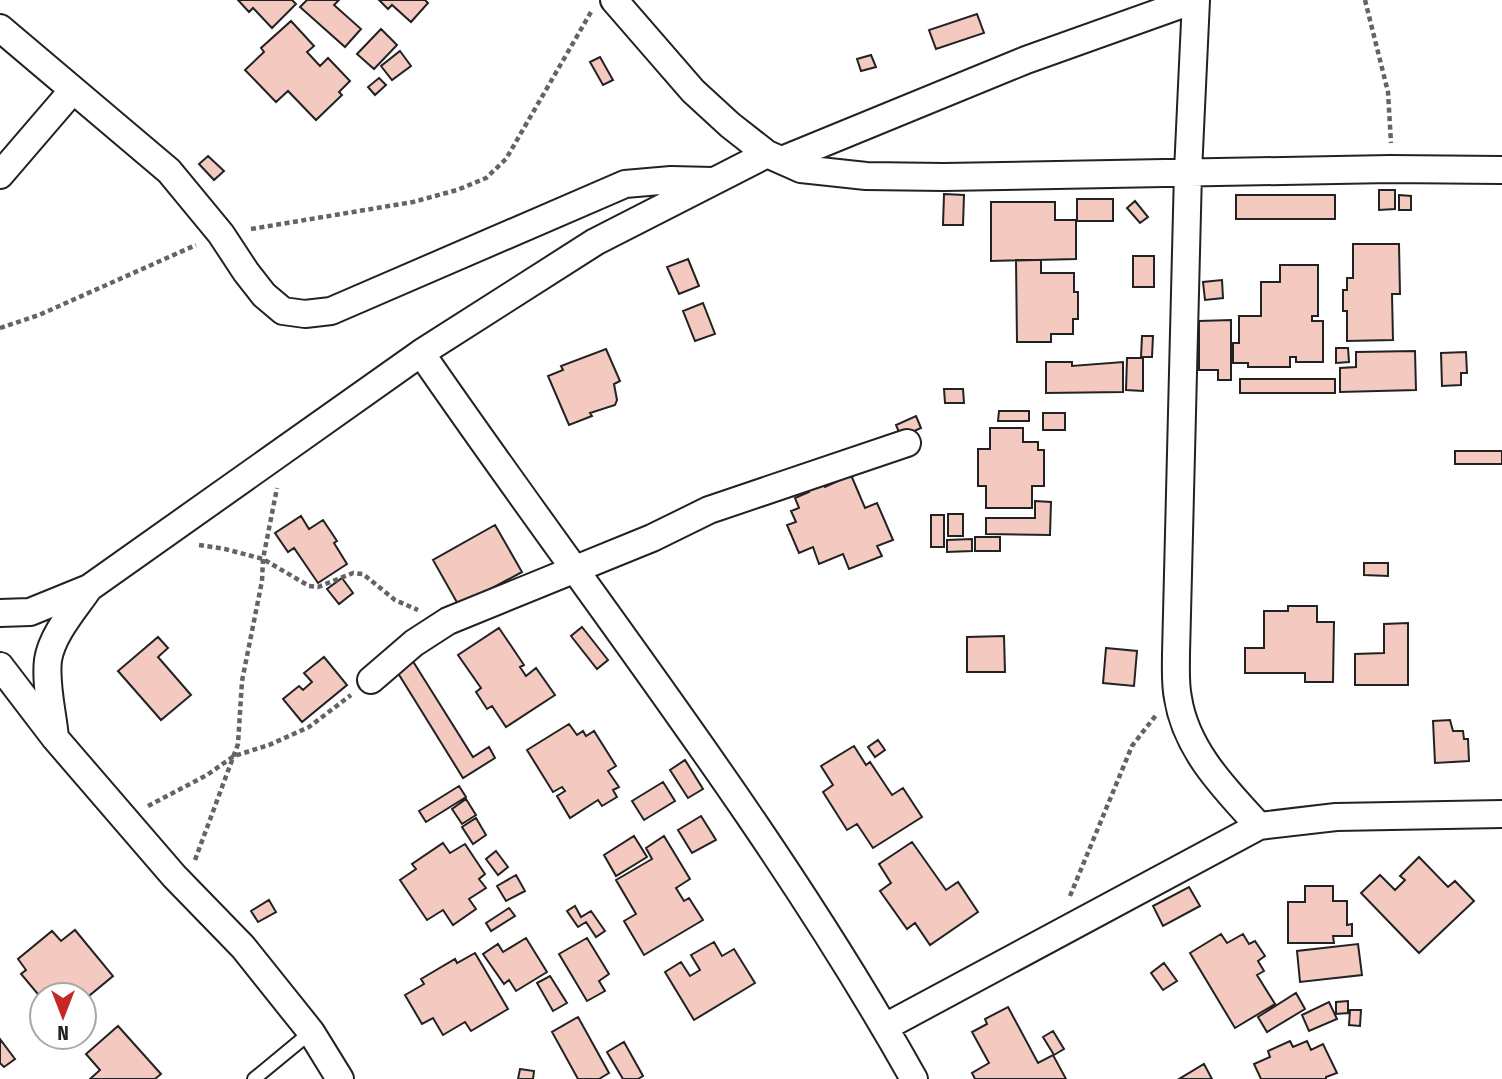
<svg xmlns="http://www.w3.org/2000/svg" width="1502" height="1079" viewBox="0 0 1502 1079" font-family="'Fira Sans Condensed',sans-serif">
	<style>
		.building { fill: #f3c9c0; stroke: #222; stroke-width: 2 }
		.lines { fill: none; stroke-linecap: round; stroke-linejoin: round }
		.lane-casing { stroke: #222; stroke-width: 16 }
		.street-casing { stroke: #222; stroke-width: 30 }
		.path { stroke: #646464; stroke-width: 4.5; stroke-dasharray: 5 3.5; stroke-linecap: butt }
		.lane { stroke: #fff; stroke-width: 12 }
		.street { stroke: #fff; stroke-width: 26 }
	</style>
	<rect width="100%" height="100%" fill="#fff"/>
	<path class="building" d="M238 0H292L296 4 272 28 253 8 249 12Z
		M307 0H339L334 5 361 29 345 47 300 7Z
		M379 0H425L428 3 411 22 392 5 388 9Z
		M977 14 984 33 936 49 929 30Z
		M291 21 314 46 307 52 320 66 328 58 350 81 339 92 342 95 316 120 288 91 276 102 245 70 264 52 261 48Z
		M381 29 397 45 374 69 357 54Z
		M400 51 411 66 392 80 381 66Z
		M871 55 876 67 861 71 857 59Z
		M600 57 613 80 603 85 590 62Z
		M379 78 386 85 375 95 368 87Z
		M208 156 224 171 214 180 199 164Z
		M1379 190H1395V209L1379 210Z
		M944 194 964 195 963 225H943Z
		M1236 195H1335V219H1236Z
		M1399 195 1411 196V210H1399Z
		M1077 199H1113V221H1077Z
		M1135 201 1148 217 1140 223 1127 208Z
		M991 202H1055V220H1076V259L991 261Z
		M1353 244H1399L1400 294H1392L1393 340 1347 341V311H1343V290H1347V278H1353Z
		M1133 256H1154V287H1133Z
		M688 259 699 286 679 294 667 267Z
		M1016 260H1041V273H1074V292H1078V319H1073V334H1051V342H1017Z
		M1280 265H1318V316H1312V321H1323V362H1296V357H1290V367H1248V363H1233V343H1239V316H1261V282H1280Z
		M1222 280 1223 298 1205 300 1203 282Z
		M703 303 715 334 695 341 683 311Z
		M1231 320V380H1218V370H1199V321Z
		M1142 336H1153L1152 357H1141Z
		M1336 348H1348L1349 362 1336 363Z
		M606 349 620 381 614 384 617 400 615 405 590 413 592 416 569 425 548 376 563 370 561 366Z
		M1415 351 1416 390 1340 392V368L1356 367V352Z
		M1466 352 1467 373H1461V385L1442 386 1441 353Z
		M1127 358H1143V391L1126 390Z
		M1046 362H1072V366L1123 362V392L1046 393Z
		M1240 379H1335V393H1240Z
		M944 389H963L964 403H945Z
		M999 411H1029V421H998Z
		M1043 413H1065V430H1043Z
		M916 416 921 428 901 437 896 425Z
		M990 428H1023V442H1038V450H1044V486H1032V508H986V486H978V449H990Z
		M1455 451H1502V464H1455Z
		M851 475 865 508 877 503 893 540 877 546 882 556 849 569 843 554 819 564 813 547 799 553 787 525 796 522 791 511 799 508 795 498 809 492 806 483 820 477 825 487Z
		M1035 501 1051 502 1050 535 986 534V518H1035Z
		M948 514H963V536H948Z
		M931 515H944V547H931Z
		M301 516 309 529 323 520 337 541 334 543 347 564 318 583 294 548 288 552 275 533Z
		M495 525 522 572 459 606 433 560Z
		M975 537H1000V551H975Z
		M972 539V551L947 552V540Z
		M1364 563H1388V576L1364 575Z
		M342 578 353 593 339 604 327 589Z
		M1288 606H1317V622H1334L1333 682H1305V673H1245V648H1264V611H1288Z
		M1408 623V685H1355V654L1384 653V624Z
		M582 627 608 660 597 669 571 636Z
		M499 628 524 665 520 667 526 676 536 668 555 695 506 727 492 706 487 709 476 692 481 688 458 655Z
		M1004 636 1005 672H967V637Z
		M158 637 168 648 158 657 191 695 161 720 118 671Z
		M1106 648 1137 651 1134 686 1103 683Z
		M409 655 473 757 489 747 495 758 463 778 393 665Z
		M324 657 347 685 302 722 283 699 299 686 303 690 312 682 304 673Z
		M1450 720 1453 731H1463L1464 739H1468L1469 761 1435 763 1433 721Z
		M569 724 577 735 583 731 586 736 594 731 616 766 608 771 619 787 613 790 617 797 602 806 598 800 570 818 557 796 565 791 562 787 553 792 527 750Z
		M878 740 885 750 875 757 868 747Z
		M854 746 866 765 870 762 892 795 903 788 922 817 873 848 857 824 847 830 823 792 833 785 821 766Z
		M685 760 703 789 688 798 670 770Z
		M663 782 675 801 644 820 632 801Z
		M459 786 466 797 426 822 419 811Z
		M466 799 476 815 462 824 452 809Z
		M701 816 716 840 692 853 678 830Z
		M476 818 486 835 473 844 462 827Z
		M634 836 647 857 616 876 604 855Z
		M664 836 690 879 676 888 684 901 689 898 703 920 644 955 624 921 636 914 616 880 652 859 646 848Z
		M912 842 946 890 958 882 978 912 930 945 915 923 907 929 880 891 891 883 879 864Z
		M443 843 450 853 465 844 485 874 479 879 486 888 469 899 476 909 453 925 443 910 427 920 400 880 416 869 412 864Z
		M496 851 508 867 498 875 486 859Z
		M1419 857 1448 887 1455 881 1474 901 1419 953 1361 893 1380 875 1395 890 1405 880 1400 876Z
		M516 875 525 891 506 901 497 886Z
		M1305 886H1333V901H1347V925L1352 924V936H1333L1334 943H1288V902H1305Z
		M1189 887 1200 906 1163 926 1153 906Z
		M269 900 276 912 258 922 251 911Z
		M575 906 581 917 591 911 605 931 596 937 586 922 578 927 567 911Z
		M509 908 515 916 491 931 486 923Z
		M75 930 113 976 84 1000V995H42V999L21 974 26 970 18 959 52 931 61 941Z
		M1221 934 1227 943 1243 934 1249 944 1255 941 1265 956 1258 961 1264 971 1257 975 1275 1004 1235 1028 1190 953Z
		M526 938 547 972 516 991 509 980 504 984 483 954 498 944 503 952Z
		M587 938 609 974 599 981 605 991 587 1001 559 954Z
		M714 942 722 956 734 949 755 983 694 1020 665 972 681 962 690 976 700 970 691 955Z
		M1358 944 1362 975 1300 982 1297 951Z
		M475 953 508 1009 471 1031 465 1022 443 1035 433 1018 422 1024 405 995 424 984 421 979 455 959 457 963Z
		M1164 963 1177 981 1163 990 1151 973Z
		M550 976 567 1003 553 1011 537 983Z
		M1296 993 1305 1009 1267 1032 1258 1017Z
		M1348 1001V1013L1336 1014V1002Z
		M1329 1002 1337 1019 1309 1031 1302 1015Z
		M1008 1007 1038 1063 1053 1055 1066 1079H975L972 1073 989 1063 972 1032 987 1024 985 1019Z
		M1350 1010H1361L1360 1026 1349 1025Z
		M578 1017 609 1073 599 1079H578L552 1032Z
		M118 1026 161 1074 155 1079H90L100 1070 86 1054Z
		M1053 1031 1064 1049 1054 1055 1043 1037Z
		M0 1039 15 1059 4 1067 0 1063Z
		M1290 1041 1293 1047 1307 1041 1311 1050 1323 1044 1337 1073 1326 1077V1079H1261L1254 1064 1270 1057 1268 1051Z
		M624 1042 643 1076 638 1079H623L607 1052Z
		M1204 1064 1212 1079H1179Z
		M520 1069 534 1071 533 1079H518Z"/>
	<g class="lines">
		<defs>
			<path id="lane" d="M254 1079 311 1032"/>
			<path id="street" d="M614 0 693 91 730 125 767 154 801 169 866 176 944 177 1390 169 1502 170
				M1196 0 1188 172 1176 654C1176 668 1175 684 1178 698 1186 750 1225 789 1259 826
				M0 28 169 171 221 234 246 272 264 295 283 311 305 314 331 311 625 184 671 180 713 181
				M782 160 1026 60 1194 0
				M0 175 73 90
				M421 353C587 594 771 824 914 1079
				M0 613 30 612 89 588 421 353 595 242 767 154
				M0 666 55 738 174 876 243 947 311 1032 340 1079
				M371 680 414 643 448 621 652 538 709 510 907 443
				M55 738C53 714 45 685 48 660 52 634 75 609 89 588
				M885 1027 1259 826 1336 817 1502 814"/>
		</defs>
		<use href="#lane" class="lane-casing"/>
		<use href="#street" class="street-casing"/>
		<path class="path" d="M1365 0 1388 92 1391 143
			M251 229 413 202 457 190 486 178 506 159 591 12
			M0 328 39 315 196 245
			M199 545 225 549 263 559 309 586 318 587 353 573 363 574 395 600 418 610
			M148 806 207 775 234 756 269 745 309 727 351 695
			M195 860 238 744 242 681 262 581 263 559 277 488
			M1070 896 1132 746 1156 715"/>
		<use href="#lane" class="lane"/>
		<use href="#street" class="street"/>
	</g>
	<g transform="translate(63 1016) rotate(180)"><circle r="33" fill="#ffffff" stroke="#a7a7a7" stroke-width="2"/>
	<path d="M0-5L12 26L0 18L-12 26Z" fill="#c62828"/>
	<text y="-10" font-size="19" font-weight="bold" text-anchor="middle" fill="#222222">N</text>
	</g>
</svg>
